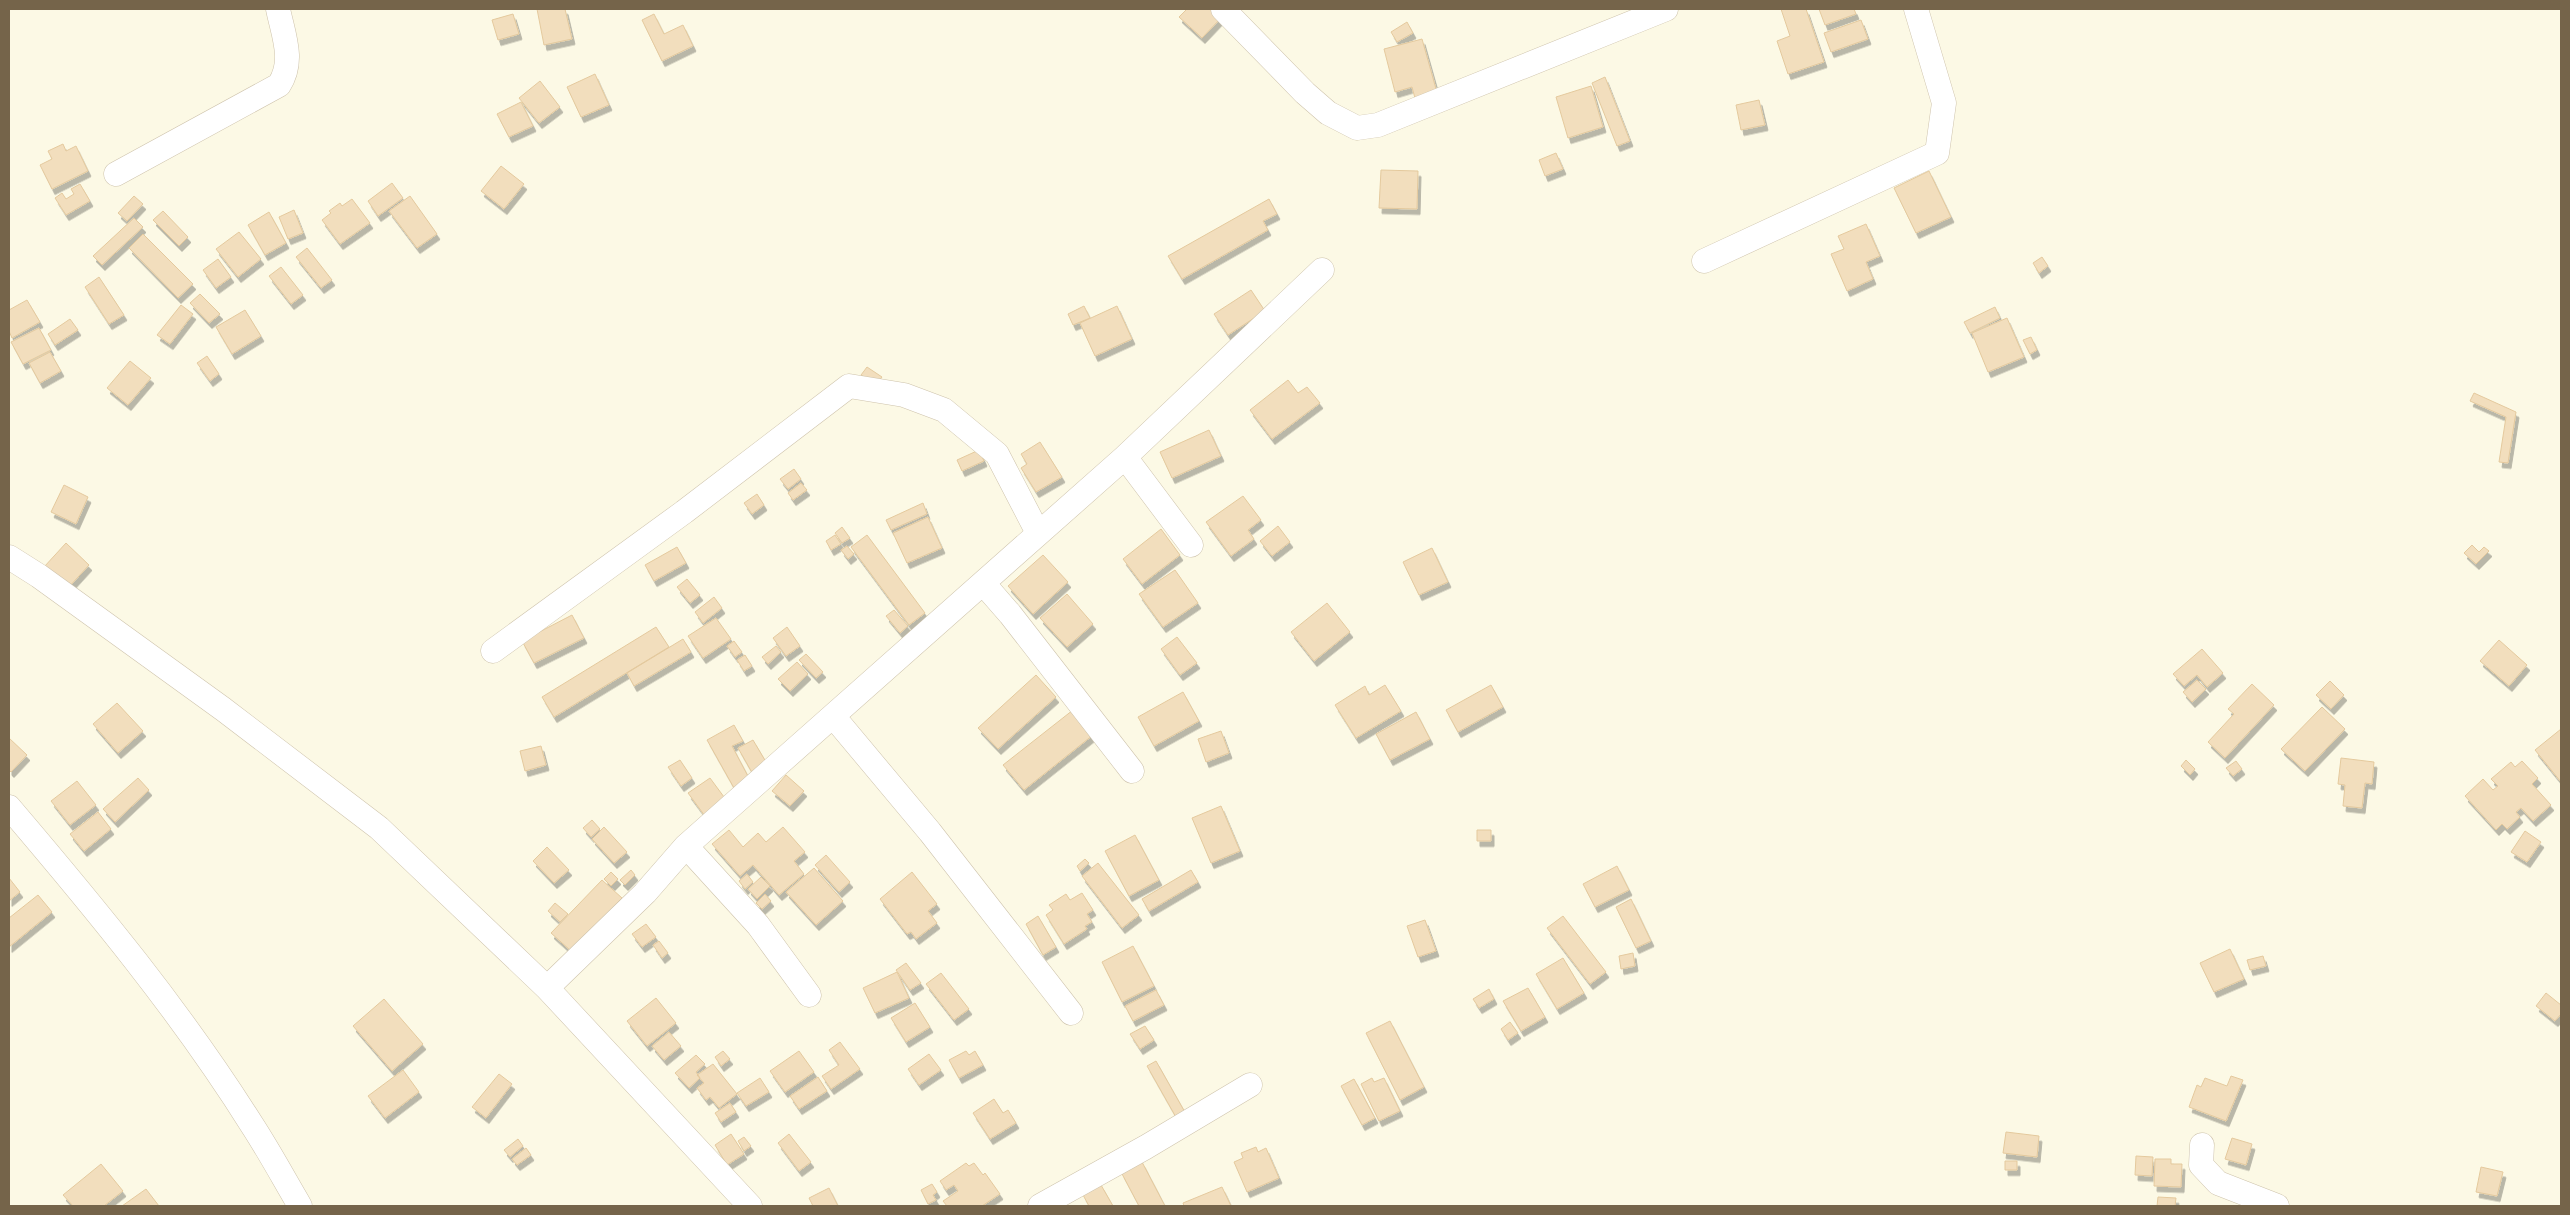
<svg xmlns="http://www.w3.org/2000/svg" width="2570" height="1215" viewBox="0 0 2570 1215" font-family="Karla,sans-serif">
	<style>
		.building { fill: #f2debd; stroke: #e4c99d; filter: url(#shadow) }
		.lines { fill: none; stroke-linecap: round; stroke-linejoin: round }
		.minor-casing { stroke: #cec3ac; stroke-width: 25 }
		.minor { stroke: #fff; stroke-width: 24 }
	</style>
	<defs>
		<filter id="shadow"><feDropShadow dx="3" dy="5.5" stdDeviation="0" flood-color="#0004"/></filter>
	</defs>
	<rect width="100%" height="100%" fill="#fcf9e5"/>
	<path class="building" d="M537 9H565L572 39 544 45Z
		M1187 9H1211L1221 18 1202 38 1179 17Z
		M1781 9H1806L1824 62 1788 74 1777 41 1790 36Z
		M1819 9H1854L1856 14 1825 25Z
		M513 14 519 34 498 40 492 20Z
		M654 14 664 34 683 25 693 46 662 61 642 20Z
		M1861 20 1868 39 1831 52 1824 33Z
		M1407 22 1413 33 1397 42 1391 32Z
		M1422 39 1438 96 1416 102 1412 87 1395 92 1384 49Z
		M595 74 609 105 581 117 567 87Z
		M1605 77 1630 141 1617 146 1592 83Z
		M540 81 560 107 539 123 519 98Z
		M1591 86 1603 127 1568 138 1556 97Z
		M1759 100 1765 125 1741 130 1736 105Z
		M521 102 533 126 509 137 497 114Z
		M63 144 66 151 76 146 88 171 52 189 40 165 52 159 48 151Z
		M1556 153 1563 169 1545 176 1539 160Z
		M501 166 524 184 504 209 481 191Z
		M1381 170 1418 171 1417 209 1379 208Z
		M1929 171 1951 217 1916 233 1894 188Z
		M392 183 403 198 378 216 368 201Z
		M80 184 90 201 66 215 55 198 62 193 66 199 74 194 71 189Z
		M134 196 143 204 127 221 118 213Z
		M410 196 437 234 417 248 389 211Z
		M352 199 370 223 340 244 322 220 331 213 329 211 340 203 342 206Z
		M1269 199 1277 214 1263 221 1268 230 1182 279 1168 256Z
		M294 210 303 233 288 239 279 217Z
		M163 211 188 237 179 246 153 220Z
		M269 212 286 243 265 255 248 225Z
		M134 218 143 227 102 265 93 256Z
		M1866 224 1880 256 1866 262 1873 279 1847 291 1831 254 1844 249 1838 236Z
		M239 232 261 259 238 277 216 249Z
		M143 234 193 284 178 298 129 248Z
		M307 248 332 280 321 288 296 257Z
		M2042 257 2048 266 2039 273 2033 263Z
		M218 259 231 277 216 288 203 270Z
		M281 267 303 295 291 304 269 276Z
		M99 277 124 315 109 324 85 287Z
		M1251 290 1265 311 1228 335 1214 314Z
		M200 294 220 314 209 323 190 303Z
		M27 300 40 322 12 338 9 331V310Z
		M181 305 193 314 170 344 157 335Z
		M1084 306 1090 318 1073 325 1068 314Z
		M1117 306 1132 339 1095 356 1080 323Z
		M1995 307 2000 318 1970 333 1964 322Z
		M245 310 261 336 232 354 216 327Z
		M2007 318 2024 357 1988 372 1972 333Z
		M70 319 78 330 55 345 48 334Z
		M39 328 51 350 23 364 11 342Z
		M2031 337 2037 350 2030 354 2023 340Z
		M50 352 61 371 40 383 29 363Z
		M207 356 219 374 210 381 197 363Z
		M130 361 151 378 128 405 107 388Z
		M867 367 882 377 876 385 861 375Z
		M1288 380 1298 393 1307 387 1320 403 1272 439 1250 410Z
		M2474 393 2516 412 2508 463 2499 462 2506 417 2470 401Z
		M1209 430 1221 456 1172 478 1160 452Z
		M1040 442 1062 477 1036 492 1021 468 1027 464 1021 454Z
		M979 450 984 461 962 471 957 460Z
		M794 469 801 479 788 489 780 479Z
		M801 483 807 490 793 500 788 493Z
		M64 485 88 497 76 524 51 512Z
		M757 494 764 505 752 514 744 503Z
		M1243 496 1261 520 1248 530 1254 539 1231 556 1206 522Z
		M923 503 927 514 891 530 886 520Z
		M928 517 942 548 907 563 893 533Z
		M1278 526 1290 542 1272 556 1260 541Z
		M842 527 850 538 842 543 835 533Z
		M1161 529 1180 555 1142 584 1123 559Z
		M835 535 841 544 831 550 826 541Z
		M867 535 925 613 909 625 851 547Z
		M66 543 89 565 68 588 44 567Z
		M2472 545 2479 552 2484 547 2489 551 2476 564 2464 553Z
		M847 546 854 554 848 559 841 550Z
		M677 547 686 563 654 581 645 565Z
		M1432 548 1448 582 1419 595 1403 562Z
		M1043 555 1068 582 1033 614 1008 586Z
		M1175 570 1198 603 1163 627 1139 594Z
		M687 579 700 595 690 603 677 587Z
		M1067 594 1093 624 1067 647 1040 618Z
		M714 597 722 608 703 623 695 612Z
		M1327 603 1350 632 1314 661 1291 632Z
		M894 610 908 626 900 633 886 616Z
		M572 615 584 638 534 663 522 641Z
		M716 618 731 639 703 658 688 636Z
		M656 627 669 647 554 717 542 697Z
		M787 627 800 646 786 656 773 638Z
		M1177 637 1197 663 1180 675 1161 649Z
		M683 639 691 652 634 686 627 673Z
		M2499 640 2527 665 2509 686 2480 661Z
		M734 641 742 652 735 657 727 646Z
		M776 646 781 652 768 664 762 657Z
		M2202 649 2223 673 2207 687 2197 675 2184 686 2173 674Z
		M806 654 823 672 816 678 799 660Z
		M745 655 752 666 744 671 737 660Z
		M797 662 808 674 790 691 778 679Z
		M1036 675 1056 697 998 749 978 728Z
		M2197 680 2206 689 2192 702 2183 692Z
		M2330 681 2344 695 2331 709 2316 695Z
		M2252 684 2274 705 2225 758 2208 742 2234 714 2228 709Z
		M1385 685 1401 711 1356 738 1335 705 1365 686 1369 695Z
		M1491 685 1503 707 1458 732 1446 710Z
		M1183 692 1199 721 1154 746 1138 717Z
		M117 703 143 731 118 753 93 724Z
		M2322 707 2345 729 2305 771 2281 749Z
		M1073 710 1093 735 1024 790 1003 765Z
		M1416 712 1430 739 1390 760 1376 734Z
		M734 725 743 741 732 746 750 780 734 788 707 740Z
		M2561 729V782L2535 750Z
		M1221 731 1229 753 1206 762 1198 739Z
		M9 738 27 755 11 772 9 770Z
		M753 740 769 767 754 776 738 748Z
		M541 746 546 765 525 771 520 751Z
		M2341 758 2374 762 2372 784 2365 783 2362 808 2343 806 2345 785 2338 784Z
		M680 760 692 778 681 786 668 767Z
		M2186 760 2195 769 2190 775 2181 766Z
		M2236 761 2242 769 2233 776 2226 768Z
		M2522 761 2538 778 2532 784 2551 805 2533 821 2521 808 2516 812 2520 817 2507 829 2502 824 2496 830 2465 796 2483 779 2493 790 2498 786 2491 779 2511 762 2515 767Z
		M786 775 804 791 790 806 772 791Z
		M138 778 149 790 115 822 103 809Z
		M710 778 727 801 705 816 688 793Z
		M77 781 96 805 70 825 51 801Z
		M1221 806 1240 851 1211 863 1192 818Z
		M98 812 111 829 84 851 70 834Z
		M592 820 600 829 591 837 583 828Z
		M604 827 627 852 614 863 592 839Z
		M783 827 805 852 794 861 804 874 779 895 753 865 740 876 712 844 729 830 743 847 758 833 766 842Z
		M1477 830H1491V841H1477Z
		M2525 831 2541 842 2527 862 2511 852Z
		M1135 835 1159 880 1129 896 1105 851Z
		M547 847 569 870 554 883 533 861Z
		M826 855 850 882 839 892 815 865Z
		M1085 859 1089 863 1080 871 1077 866Z
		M1098 863 1139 915 1122 928 1082 876Z
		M1617 866 1629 890 1595 907 1583 884Z
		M814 868 843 901 816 925 786 892Z
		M631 870 635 875 625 885 620 880Z
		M1191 870 1198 882 1149 911 1142 899Z
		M611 872 618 879 611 886 604 879Z
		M912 872 937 904 928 911 937 923 916 939 911 932 907 934 880 899Z
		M747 874 753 882 745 889 739 881Z
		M761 877 770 886 757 899 748 889Z
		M9 878 20 892 9 901Z
		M602 880 622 898 571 951 551 933Z
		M1082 893 1093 910 1087 914 1092 922 1085 926 1087 929 1064 944 1046 915 1053 910 1049 905 1066 894 1070 900Z
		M765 894 771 901 762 909 756 903Z
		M38 895 52 912 9 947V918Z
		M1631 899 1651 941 1636 948 1616 907Z
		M555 903 568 914 560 922 548 911Z
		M1038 916 1056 947 1043 955 1026 924Z
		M1563 916 1606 972 1590 984 1547 928Z
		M1425 920 1436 951 1418 957 1407 926Z
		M646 924 656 937 642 947 632 934Z
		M659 941 668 953 662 958 653 945Z
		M1133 946 1154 986 1122 1002 1102 962Z
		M2230 949 2244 979 2214 992 2200 963Z
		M1633 953 1635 966 1621 969 1619 956Z
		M2263 956 2266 966 2250 970 2247 960Z
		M1563 958 1584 993 1557 1009 1536 974Z
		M906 963 921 983 910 990 896 970Z
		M897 972 909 998 875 1013 863 988Z
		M941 973 969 1009 954 1020 926 984Z
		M1528 988 1545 1017 1521 1031 1503 1001Z
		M1489 989 1494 999 1479 1008 1473 999Z
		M1156 990 1164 1005 1133 1021 1125 1006Z
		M2546 993 2561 1005V1014L2555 1021 2536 1006Z
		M656 998 676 1023 647 1046 627 1021Z
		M384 999 423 1044 392 1071 353 1026Z
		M915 1003 930 1027 906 1042 891 1018Z
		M1390 1021 1424 1087 1400 1100 1366 1033Z
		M1510 1022 1518 1033 1508 1040 1501 1029Z
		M1145 1026 1154 1040 1140 1049 1130 1034Z
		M669 1032 681 1046 664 1060 652 1046Z
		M840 1042 860 1069 831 1089 822 1076 839 1065 829 1050Z
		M723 1051 730 1059 721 1066 715 1057Z
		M799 1051 814 1072 785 1092 770 1071Z
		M966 1051 969 1055 975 1051 983 1065 959 1078 949 1060Z
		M929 1054 941 1070 919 1085 908 1069Z
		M696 1055 705 1064 696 1072 700 1078 689 1088 675 1073Z
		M1156 1061 1186 1114 1177 1119 1147 1066Z
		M713 1064 737 1094 719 1108 710 1097 706 1100 697 1088 704 1083 697 1075Z
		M403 1070 419 1092 385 1118 368 1096Z
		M499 1074 512 1084 486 1118 472 1107Z
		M2231 1076 2243 1080 2226 1121 2189 1107 2197 1085 2201 1087 2205 1078 2227 1086Z
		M818 1077 827 1091 799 1109 790 1096Z
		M760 1078 769 1092 746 1106 737 1093Z
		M1372 1078 1374 1082 1384 1078 1400 1111 1379 1121 1361 1084Z
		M1354 1079 1375 1118 1362 1125 1341 1086Z
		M994 1099 1003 1113 1008 1110 1016 1123 990 1139 973 1113Z
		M730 1103 736 1112 721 1122 715 1113Z
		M2006 1132 2039 1136 2037 1157 2003 1153Z
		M731 1134 744 1154 727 1165 715 1145Z
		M789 1134 811 1162 799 1171 778 1143Z
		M744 1137 751 1146 744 1151 738 1141Z
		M2232 1138 2252 1144 2246 1165 2225 1159Z
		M518 1139 523 1146 510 1157 504 1150Z
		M1256 1147 1258 1152 1266 1148 1279 1178 1247 1192 1234 1162 1243 1158 1241 1153Z
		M526 1148 531 1155 517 1165 512 1159Z
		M2136 1156 2153 1157 2152 1176 2135 1175Z
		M2155 1159H2171V1164H2182L2181 1187 2154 1186Z
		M2005 1161H2017V1170H2005Z
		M1142 1162 1165 1206H1139L1121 1172Z
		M966 1163 969 1166 974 1163 983 1175 985 1173 1000 1194 982 1206H947L943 1201 958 1191 954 1185 946 1190 940 1181Z
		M101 1164 123 1191 104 1206H73L63 1195Z
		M2481 1167 2503 1172 2497 1196 2476 1192Z
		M932 1184 937 1192 933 1195 936 1200 928 1204 921 1190Z
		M1101 1185 1113 1206H1089L1083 1195Z
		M1222 1187 1231 1206H1184L1183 1203Z
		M829 1188 838 1206H813L809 1198Z
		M146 1189 159 1206H122Z
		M2158 1197 2176 1198 2175 1206H2157Z"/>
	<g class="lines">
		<defs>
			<path id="minor" d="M1223 9 1305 93 1328 113 1357 128 1378 125 1666 9
				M116 174 279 85C295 61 283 34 278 9
				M1704 261 1937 153 1944 103 1916 9
				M1125 457 1191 545
				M9 557 39 576 223 709 379 828 547 988 750 1206
				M983 583 1010 614 1132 771
				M493 651 684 512 849 386 904 395 944 410 997 454 1038 533
				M833 716 930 832 1071 1013
				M9 807C95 908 181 1012 252 1125 269 1151 284 1179 300 1206
				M686 846 758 925 809 995
				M547 988 645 893 686 846 1125 457 1322 270
				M2202 1145 2201 1165 2218 1183 2277 1206
				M1040 1206 1146 1147 1250 1085"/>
		</defs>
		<use href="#minor" class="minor-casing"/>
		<use href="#minor" class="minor"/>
	</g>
	<rect width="2570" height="1215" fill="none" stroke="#75644a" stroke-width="20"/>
</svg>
